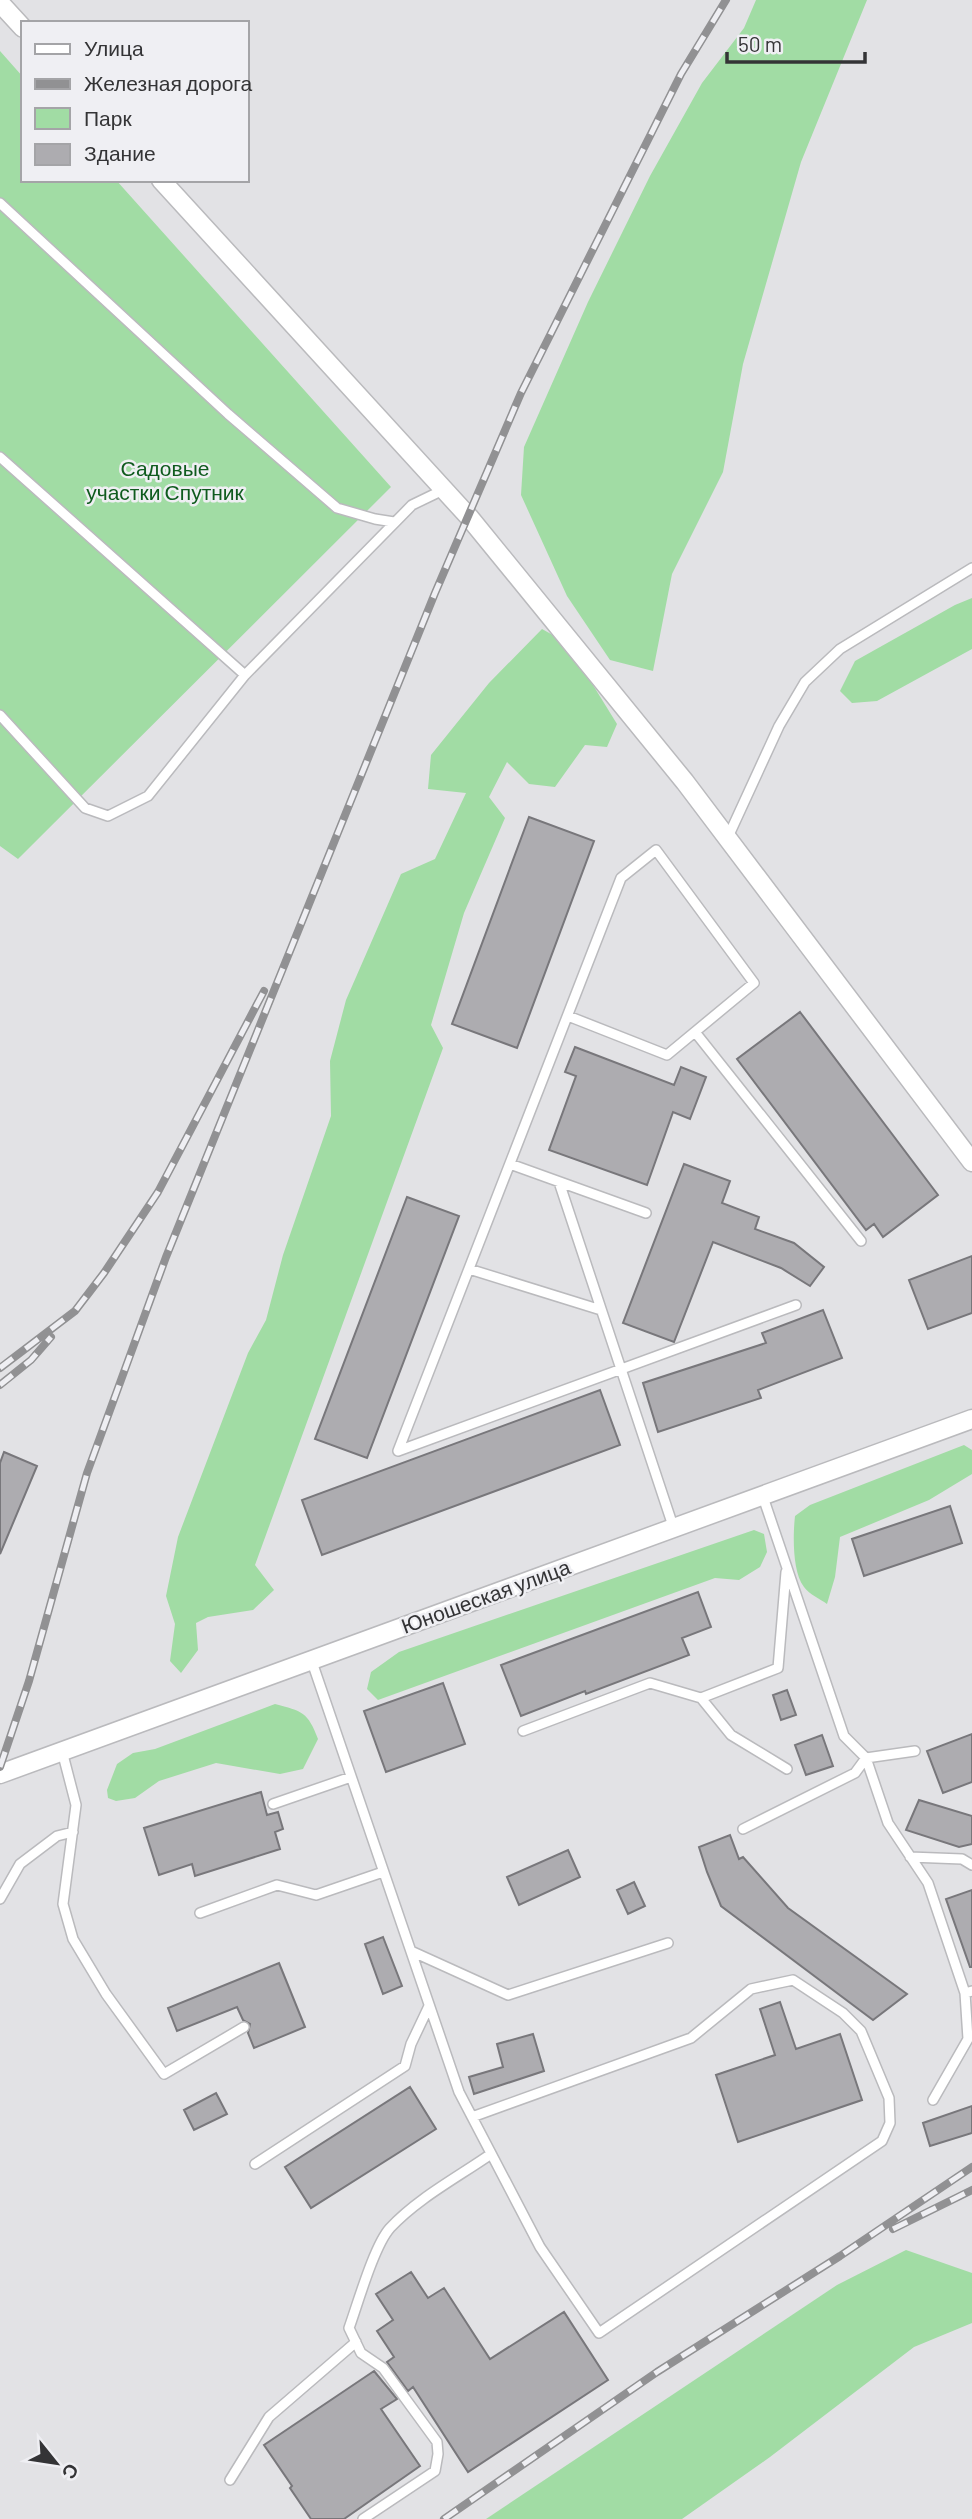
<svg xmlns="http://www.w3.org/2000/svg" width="972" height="2519" viewBox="0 0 972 2519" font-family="Barlow,sans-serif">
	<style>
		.green { fill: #a1dca4 }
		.building { fill: #adacb0; stroke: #78777b; stroke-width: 2 }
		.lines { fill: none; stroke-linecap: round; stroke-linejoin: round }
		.lane-casing { stroke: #bababd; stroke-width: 12 }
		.street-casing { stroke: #bababd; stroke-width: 21 }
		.lane { stroke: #fff; stroke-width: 9 }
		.street { stroke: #fff; stroke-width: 18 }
		.rail-casing { stroke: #919193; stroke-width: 8 }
		.rail { stroke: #efeff3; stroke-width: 5; stroke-dasharray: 16; stroke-linecap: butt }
		.labels { text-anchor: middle; stroke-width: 5; stroke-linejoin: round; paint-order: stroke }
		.park-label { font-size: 21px; fill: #0f5b1e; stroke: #efeff3 }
		.street-label { font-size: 21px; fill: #343436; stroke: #efeff3 }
	</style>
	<rect width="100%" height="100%" fill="#e2e2e5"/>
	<path class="green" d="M756 0H867L801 162 743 364 723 472 672 574 653 671 610 660 567 596 521 495 524 447 588 302 650 176 702 83 744 28Z
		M0 51 23 77V180H116L391 487 18 859 0 846Z
		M972 598V649L877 701 852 703 840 691 855 661 955 605Z
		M542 629 567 643 617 724 607 747 585 745 555 787 529 784 507 762 489 797 505 818 464 913 431 1025 443 1048 255 1565 274 1590 253 1610 208 1617 196 1623 198 1650 181 1673 170 1661 175 1624 166 1596 178 1537 248 1353 266 1320 283 1255 331 1116 330 1061 346 1000 401 874 435 859 466 793 428 789 431 755 489 683Z
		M964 1445 972 1450V1474L929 1500 840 1537 835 1577 827 1604C820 1599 809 1594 804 1587 792 1572 793 1534 795 1516L810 1505Z
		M754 1530 764 1534 767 1552 760 1567 739 1580 715 1578 378 1700 367 1689 371 1672 399 1652Z
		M275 1704C302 1711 308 1712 318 1739L303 1769 280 1774 216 1763 159 1781 135 1798 116 1801 108 1798 107 1790 117 1764 133 1753 155 1749Z
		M906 2250 972 2273V2323L914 2347 770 2457 682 2519H486L837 2285Z"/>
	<path class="building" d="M529 817 594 841 517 1048 452 1024Z
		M800 1012 938 1195 883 1237 874 1224 866 1230 737 1059Z
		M575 1047 674 1085 681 1067 706 1077 690 1119 673 1112 647 1185 549 1150 576 1076 565 1072Z
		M684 1164 730 1181 722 1203 759 1217 755 1229 794 1243 824 1267 810 1286 781 1268 713 1242 674 1342 623 1323Z
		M407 1197 459 1216 367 1458 315 1439Z
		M972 1256V1313L928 1329 909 1280Z
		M823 1310 842 1358 758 1390 761 1398 658 1432 643 1383 766 1343 762 1333Z
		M600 1390 620 1445 322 1555 302 1500Z
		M4 1452 37 1466 0 1554V1463Z
		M950 1506 962 1543 864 1576 852 1539Z
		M698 1592 711 1627 682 1638 689 1655 586 1694 585 1691 521 1716 501 1665Z
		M443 1683 465 1744 386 1772 364 1711Z
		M787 1690 796 1715 781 1720 773 1695Z
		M972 1734V1782L943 1793 927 1751Z
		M822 1735 833 1766 806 1775 795 1745Z
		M261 1792 267 1815 278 1812 283 1829 275 1832 280 1849 195 1876 192 1864 159 1875 144 1828Z
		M919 1800 972 1816V1844L959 1847 906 1830Z
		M730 1835 739 1859 743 1857 788 1908 907 1994 873 2020 721 1906 707 1872 699 1847Z
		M568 1850 580 1877 519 1905 507 1877Z
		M634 1882 645 1906 628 1914 617 1890Z
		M972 1890V1967H970L946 1899Z
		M383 1937 402 1986 383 1994 365 1944Z
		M279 1963 305 2027 254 2048 248 2033 250 2024 243 2020 237 2007 177 2031 168 2008Z
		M780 2002 796 2049 840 2034 862 2100 738 2142 716 2075 775 2055 760 2009Z
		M533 2034 544 2071 474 2094 469 2077 503 2067 497 2044Z
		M410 2087 436 2129 311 2208 285 2167Z
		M216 2093 227 2114 194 2130 184 2110Z
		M972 2106V2133L930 2146 923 2123Z
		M411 2272 428 2298 444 2288 490 2359 564 2312 608 2380 468 2472 413 2387 408 2391 387 2362 394 2357 377 2331 393 2320 376 2294Z
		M374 2371 397 2399 381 2409 420 2466 344 2519H311L290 2488 292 2486 264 2445Z"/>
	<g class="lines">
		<defs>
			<path id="lane" d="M0 203 228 414 337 508 375 519 394 522
				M0 457 245 675
				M0 715 85 808 108 816 148 796 245 675 412 505 443 490
				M728 837 779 726 805 682 840 649 972 568
				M568 1016 667 1055 754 983 656 850 621 878 398 1451 796 1305
				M695 1032 861 1241
				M510 1164 646 1213
				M559 1182 674 1529
				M469 1269 601 1310
				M763 1497 844 1736 866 1758 888 1823 928 1883 965 1993 972 1991
				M311 1659 459 2092 540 2247 599 2333 882 2141 890 2123 889 2098 861 2031 843 2013 793 1980 751 1989 691 2038 472 2117
				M701 1698 731 1735 787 1769
				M523 1731 650 1683 701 1698 778 1668 786 1572
				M62 1751 76 1805 63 1904 73 1939 106 1994 164 2074 244 2027
				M273 1804 351 1777
				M743 1829 855 1773 866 1758 915 1751
				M910 1857 962 1859 972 1865
				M0 1899 20 1864 57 1836 73 1832
				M200 1913 277 1885 316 1895 383 1872
				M411 1951 508 1995 668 1943
				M933 2100 968 2039 965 1993
				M255 2164 405 2066 411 2044 429 2006
				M230 2480 269 2417 356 2342
				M363 2519 435 2471 438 2454 437 2442 383 2368 361 2353 349 2328C358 2303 374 2246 390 2228 418 2198 458 2177 491 2154"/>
			<path id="street" d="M0 3 23 28
				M161 180 469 517 685 782 972 1162
				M0 1774 972 1419"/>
		</defs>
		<use href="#lane" class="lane-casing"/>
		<use href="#street" class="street-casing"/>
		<use href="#lane" class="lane"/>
		<use href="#street" class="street"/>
		<defs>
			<path id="rail" d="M0 1368 75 1311 104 1273 158 1192 264 991
				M0 1385 31 1360 51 1337
				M0 1767 29 1681 87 1473 166 1257 435 593 521 393 681 74 726 0
				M893 2229 972 2190
				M444 2519 657 2372 840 2256 972 2167"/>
		</defs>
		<use href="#rail" class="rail-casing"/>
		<use href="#rail" class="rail"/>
	</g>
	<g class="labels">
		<g class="park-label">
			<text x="165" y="476">Садовые<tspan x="165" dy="24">участки Спутник</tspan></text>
		</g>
		<g class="street-label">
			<text transform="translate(486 1597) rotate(-20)" y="7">Юношеская улица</text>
		</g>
	</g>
	<rect x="21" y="21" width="228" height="161" fill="#efeff3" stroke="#a4a4a7" stroke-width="2"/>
	<rect x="35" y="44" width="35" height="10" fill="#ffffff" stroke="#a4a4a7" stroke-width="2"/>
	<text x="84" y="56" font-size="21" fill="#343436">Улица</text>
	<rect x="35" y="79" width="35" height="10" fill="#919193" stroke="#a4a4a7" stroke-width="2"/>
	<text x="84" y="91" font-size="21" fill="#343436">Железная дорога</text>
	<rect x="35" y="108" width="35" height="21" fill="#a1dca4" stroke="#a4a4a7" stroke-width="2"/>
	<text x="84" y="126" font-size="21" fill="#343436">Парк</text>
	<rect x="35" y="144" width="35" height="21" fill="#adacb0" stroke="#a4a4a7" stroke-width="2"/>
	<text x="84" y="161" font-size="21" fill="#343436">Здание</text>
	<g transform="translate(56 2463) rotate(120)" stroke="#efeff3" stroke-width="5" paint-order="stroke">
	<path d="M0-5L12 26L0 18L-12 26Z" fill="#343436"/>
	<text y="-10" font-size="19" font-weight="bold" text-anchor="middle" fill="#343436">С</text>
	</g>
	<path d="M727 52v10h138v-10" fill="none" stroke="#343436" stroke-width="3.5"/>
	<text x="738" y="52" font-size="21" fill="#343436" stroke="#efeff3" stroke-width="5" paint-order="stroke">50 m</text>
</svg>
